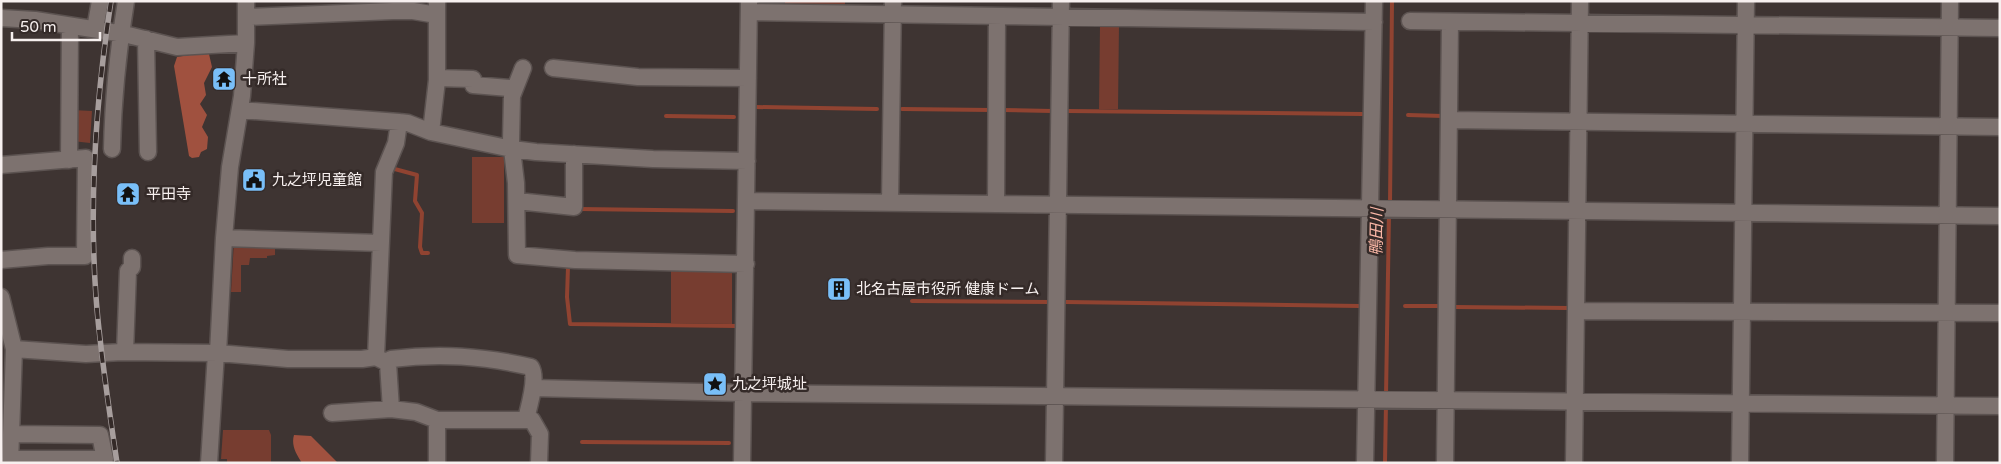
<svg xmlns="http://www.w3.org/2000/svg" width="2001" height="464" viewBox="0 0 2001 464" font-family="'Varela Round','Noto Sans JP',sans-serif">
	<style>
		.green { fill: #773d30 }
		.forest { fill: #a0513f }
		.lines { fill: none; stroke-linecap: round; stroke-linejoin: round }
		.stream { stroke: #904331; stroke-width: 4 }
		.minor-casing { stroke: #5c5351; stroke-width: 19 }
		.minor { stroke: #7d726f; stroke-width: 16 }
		.rail-casing { stroke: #a79e9d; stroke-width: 5.5 }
		.rail { stroke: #342a28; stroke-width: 4; stroke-dasharray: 11; stroke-linecap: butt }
		.labels { text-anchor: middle; stroke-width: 5; stroke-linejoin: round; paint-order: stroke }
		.poi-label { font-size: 15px; fill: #f7f0ef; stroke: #342a28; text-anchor: start }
		.water-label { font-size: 16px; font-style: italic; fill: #fcb8a7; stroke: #342a28 }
	</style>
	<rect width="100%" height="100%" fill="#3e3432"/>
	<path class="green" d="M785 1H845V6H785Z
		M1100 25H1119L1118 109H1099Z
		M72 110 92 111 90 143 72 141Z
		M472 157H504V223H472Z
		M234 241 275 242V255L267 256V258H250L249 265H241V292H231Z
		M671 269H732V324L671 323Z
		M223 430H269L271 435V463H227V459H221Z"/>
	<path class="forest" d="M195 54H209L212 67 204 83 206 95 200 104 207 115 202 127 208 137 207 149 201 152 199 157 192 158 189 156 174 66 177 57Z
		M294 435 311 436 338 463H302C296 454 291 445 294 435Z"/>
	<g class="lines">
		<path class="stream" d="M755 107 877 109
			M902 109 991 110
			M1001 110 1052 111
			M1067 111 1362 114
			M1408 115 1443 116
			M666 116 734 117
			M391 168 417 175 415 201 422 213 420 247 422 253H428
			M1390 204 1392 1
			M579 209 733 211
			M565 266 568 267 567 297 570 324 737 326
			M912 301 1050 302
			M1065 302 1360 306
			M1405 306H1440
			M1454 307 1569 308
			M1386 396 1389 213
			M582 442 729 443
			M1385 463 1386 403"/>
		<defs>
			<path id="minor" d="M749 12 1374 22
				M246 17 393 11H413L437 15
				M1 18 35 20 124 34 177 47 246 43
				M1410 21 2000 28
				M95 29 100 1
				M146 39 148 152
				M523 68 512 96 511 141 516 183 517 255 575 260 746 264
				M553 68 638 77 748 78
				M437 78 473 79V85L509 88 514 91
				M240 110 399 122 408 123 431 132 512 149 536 152 653 159 747 161
				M1449 120 2000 127
				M431 132 437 80V1
				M112 149C113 100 118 51 126 1
				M69 160 70 26
				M1 165 86 158 85 256H48L1 260
				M517 201 574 207V154
				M746 201 2000 216
				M890 203 893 1
				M996 204 997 16
				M224 238 381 243
				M1 297 14 349 10 463
				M1576 311 2000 313
				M14 349 86 354 122 352 218 353 288 359H362L376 357 388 363 391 409
				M125 352 128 271 132 267V258
				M218 353 224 238 230 167 242 96 246 43V1
				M376 357 384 172 396 143 399 122
				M388 363 391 359C440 353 483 356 531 367 538 378 529 406 526 419
				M533 388 743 393 2000 406
				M332 413 391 409 416 412 437 420H532L540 434 539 463
				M437 420V463
				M10 459H105L100 435 12 434
				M209 463 216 353
				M742 463 749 3
				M1054 463 1061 1
				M1365 463 1374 1
				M1445 463 1450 22
				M1574 463 1580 1
				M1740 463 1746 1
				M1945 463 1950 1"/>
		</defs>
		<use href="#minor" class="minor-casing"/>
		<use href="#minor" class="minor"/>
		<defs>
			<path id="rail" d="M111 1C96 98 89 199 96 297 100 352 109 408 117 463"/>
		</defs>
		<use href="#rail" class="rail-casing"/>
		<use href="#rail" class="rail"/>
	</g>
	<defs>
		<symbol id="temple-square" viewBox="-11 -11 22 22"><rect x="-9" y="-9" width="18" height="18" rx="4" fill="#79bff8" stroke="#342a28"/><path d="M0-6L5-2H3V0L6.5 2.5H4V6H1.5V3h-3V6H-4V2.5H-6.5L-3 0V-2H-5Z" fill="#111"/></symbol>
		<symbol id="civic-square" viewBox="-11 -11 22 22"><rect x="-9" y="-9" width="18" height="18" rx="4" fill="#79bff8" stroke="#342a28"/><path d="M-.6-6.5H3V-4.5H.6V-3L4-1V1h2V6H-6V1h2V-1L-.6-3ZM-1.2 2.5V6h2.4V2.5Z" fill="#111"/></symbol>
		<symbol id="building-square" viewBox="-11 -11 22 22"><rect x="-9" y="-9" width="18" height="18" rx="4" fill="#79bff8" stroke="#342a28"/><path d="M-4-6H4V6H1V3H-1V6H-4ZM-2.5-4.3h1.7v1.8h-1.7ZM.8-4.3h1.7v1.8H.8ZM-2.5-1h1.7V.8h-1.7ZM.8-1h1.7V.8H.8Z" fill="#111"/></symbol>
		<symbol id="sight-square" viewBox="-11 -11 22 22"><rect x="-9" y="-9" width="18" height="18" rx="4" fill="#79bff8" stroke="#342a28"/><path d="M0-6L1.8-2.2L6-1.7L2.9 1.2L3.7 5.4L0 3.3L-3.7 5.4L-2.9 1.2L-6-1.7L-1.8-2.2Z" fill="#111"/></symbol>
	</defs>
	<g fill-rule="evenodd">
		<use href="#temple-square" x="210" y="65" width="28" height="28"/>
		<use href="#civic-square" x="240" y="166" width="28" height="28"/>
		<use href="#temple-square" x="114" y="180" width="28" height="28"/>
		<use href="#building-square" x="825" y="275" width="28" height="28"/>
		<use href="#sight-square" x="701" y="370" width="28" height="28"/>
	</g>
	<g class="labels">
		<g class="poi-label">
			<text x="242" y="84">十所社</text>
			<text x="272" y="185">九之坪児童館</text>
			<text x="146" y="199">平田寺</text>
			<text x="856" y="294">北名古屋市役所 健康ドーム</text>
			<text x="732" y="389">九之坪城址</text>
		</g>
		<g class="water-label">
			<text transform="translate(1376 232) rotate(-89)" y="6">鴨田川</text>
		</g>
	</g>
	<rect width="2001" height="464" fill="none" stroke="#f7f0ef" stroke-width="5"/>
	<path d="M12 32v8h88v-8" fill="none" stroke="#f7f0ef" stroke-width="2.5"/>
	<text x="20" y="32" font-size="15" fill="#f7f0ef" stroke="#342a28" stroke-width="4" paint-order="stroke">50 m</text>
</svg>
